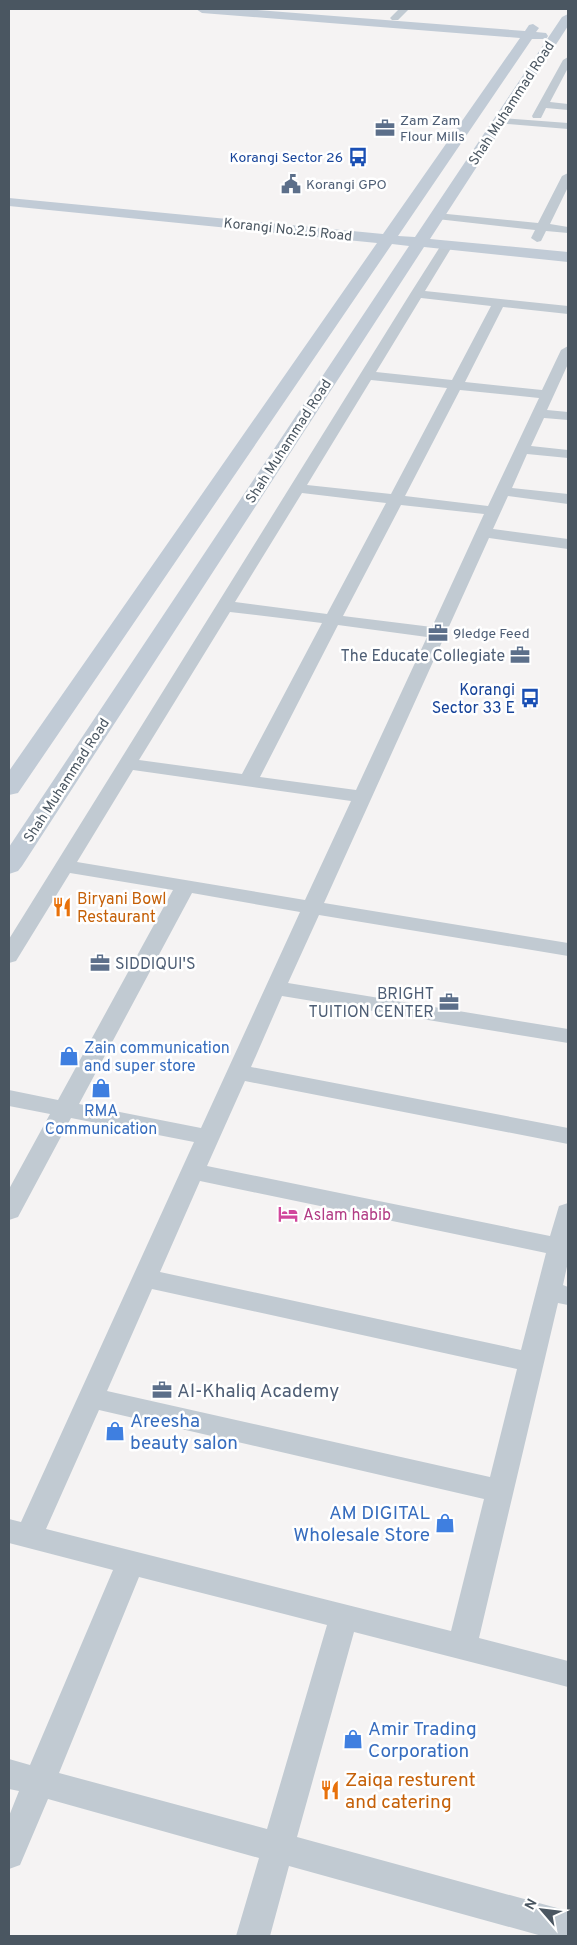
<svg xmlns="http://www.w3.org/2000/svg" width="577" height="1945" viewBox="0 0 577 1945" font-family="Overpass,sans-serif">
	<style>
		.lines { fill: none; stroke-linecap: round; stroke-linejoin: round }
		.street { fill: #c1cad2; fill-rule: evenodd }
		.secondary { fill: #c1cbd6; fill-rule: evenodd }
		.labels { text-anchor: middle; stroke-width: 5; stroke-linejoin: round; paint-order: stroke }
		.far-street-label { font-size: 14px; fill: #4a5661; stroke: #fff }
		.far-service-label { font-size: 14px; fill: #4e5e75; stroke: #fff; text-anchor: start }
		.far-transit-label { font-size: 14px; fill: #164399; stroke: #fff; text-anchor: end }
		.service-label { font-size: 16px; fill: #4e5e75; stroke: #fff; text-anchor: end }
		.transit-label { font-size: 16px; fill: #164399; stroke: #fff; text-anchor: end }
		.food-label { font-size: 16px; fill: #c56008; stroke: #fff; text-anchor: start }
		.shop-label { font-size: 16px; fill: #366cbe; stroke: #fff; text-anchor: start }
		.hotel-label { font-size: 16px; fill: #b23c85; stroke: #fff; text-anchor: start }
		.near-service-label { font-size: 19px; fill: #4e5e75; stroke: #fff; text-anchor: start }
		.near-shop-label { font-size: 19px; fill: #366cbe; stroke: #fff; text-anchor: start }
		.near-food-label { font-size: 19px; fill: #c56008; stroke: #fff; text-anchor: start }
	</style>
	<rect width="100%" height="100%" fill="#f5f3f3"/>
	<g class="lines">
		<path class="street" d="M399 9H409L398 20H392L390 18Z
			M568 57V68L550 102 568 104V110L546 108 541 118H533L532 116 563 60Z
			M500 118 568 123V129L496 123 495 121Z
			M568 173V187L550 224 568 227V233L546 231 541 241 537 242 531 238 535 230 437 219 431 216 437 213 538 223 562 176Z
			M447 241 453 245 425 291 568 306V314L503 307 465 382 542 390 561 350 568 346V364L547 410 568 412V420L544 418 531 446 568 450V458L527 454 512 488 568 494V504L508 496 493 529 568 539V549L489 538 324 903 568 943V956L319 915 288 983 568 1029V1043L282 996 251 1067 568 1128V1144L245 1081 207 1166 550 1236 559 1206 568 1203V1262L563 1285 568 1287V1305L558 1303 479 1638 568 1661V1687L354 1632 297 1837 568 1911V1936H542L289 1866 270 1936H236L259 1858 48 1799 20 1865 9 1869V1816L19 1791 9 1789V1759L30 1765 113 1570 9 1543V1519L21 1522 194 1142 71 1118 18 1217 9 1220V1189L50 1114 9 1106V1090L58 1100 173 890 70 873 16 961 9 963V939L410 294 443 242ZM421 298 491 306 452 380 376 372ZM371 380 447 388 391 494 307 485ZM460 390 539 398 488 506 405 496ZM302 493 386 503 327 614 235 602ZM401 505 484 514 432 627 343 616ZM230 612 322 623 242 774 139 760ZM338 625 427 637 356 790 260 777ZM133 770 351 801 305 900 77 862ZM192 893 300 912 201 1128 79 1104ZM200 1181 546 1253 521 1350 160 1272ZM152 1289 517 1369 490 1477 107 1391ZM99 1410 484 1499 451 1631 46 1529ZM139 1577 327 1625 267 1829 59 1773Z"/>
		<path class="secondary" d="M196 9H243L525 31 529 25 533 24 539 28 536 32 546 33 548 36 546 39H532L398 236 415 237 562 17 568 14V26L430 239 568 252V262L424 247 22 866 18 871 9 874V847L409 246 392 244 18 793 9 795V771L377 243 9 206V198L383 234 520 38 202 13Z"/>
	</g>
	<defs>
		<symbol id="office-bare" viewBox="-9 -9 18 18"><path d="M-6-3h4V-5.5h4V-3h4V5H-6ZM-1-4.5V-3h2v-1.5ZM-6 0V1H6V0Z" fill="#5c6f8a" stroke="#fff" stroke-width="2.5" paint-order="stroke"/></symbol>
		<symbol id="bus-bare" viewBox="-9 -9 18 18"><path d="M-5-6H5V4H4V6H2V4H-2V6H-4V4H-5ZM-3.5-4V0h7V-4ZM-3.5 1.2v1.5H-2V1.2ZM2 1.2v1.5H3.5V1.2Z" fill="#1a4fb4" stroke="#fff" stroke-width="2.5" paint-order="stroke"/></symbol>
		<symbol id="civic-bare" viewBox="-9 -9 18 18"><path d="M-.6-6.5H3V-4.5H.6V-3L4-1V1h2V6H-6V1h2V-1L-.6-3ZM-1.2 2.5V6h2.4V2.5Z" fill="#5c6f8a" stroke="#fff" stroke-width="2.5" paint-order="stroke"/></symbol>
		<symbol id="restaurant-bare" viewBox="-9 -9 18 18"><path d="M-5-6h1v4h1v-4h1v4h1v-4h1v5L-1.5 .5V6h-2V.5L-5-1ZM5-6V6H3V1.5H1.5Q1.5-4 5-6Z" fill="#e8710a" stroke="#fff" stroke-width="2.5" paint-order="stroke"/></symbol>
		<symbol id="shop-bare" viewBox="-9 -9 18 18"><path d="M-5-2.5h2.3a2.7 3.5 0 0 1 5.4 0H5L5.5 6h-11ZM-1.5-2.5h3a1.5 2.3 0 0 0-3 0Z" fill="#3f7fe0" stroke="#fff" stroke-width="2.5" paint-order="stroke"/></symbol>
		<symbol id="hotel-bare" viewBox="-9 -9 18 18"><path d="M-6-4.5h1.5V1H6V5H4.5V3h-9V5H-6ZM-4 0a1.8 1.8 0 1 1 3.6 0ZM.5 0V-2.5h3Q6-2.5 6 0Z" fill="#d1479c" stroke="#fff" stroke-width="2.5" paint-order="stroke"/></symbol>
	</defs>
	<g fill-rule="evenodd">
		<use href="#office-bare" x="371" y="114" width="28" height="28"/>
		<use href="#bus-bare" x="344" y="143" width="28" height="28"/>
		<use href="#civic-bare" x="277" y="170" width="28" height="28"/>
		<use href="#office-bare" x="424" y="619" width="28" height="28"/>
		<use href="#office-bare" x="506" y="641" width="28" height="28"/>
		<use href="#bus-bare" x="516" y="684" width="28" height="28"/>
		<use href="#restaurant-bare" x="48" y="893" width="28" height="28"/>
		<use href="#office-bare" x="86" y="949" width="28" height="28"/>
		<use href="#office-bare" x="435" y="988" width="28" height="28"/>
		<use href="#shop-bare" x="55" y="1042" width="28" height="28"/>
		<use href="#shop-bare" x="87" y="1074" width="28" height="28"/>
		<use href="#hotel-bare" x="274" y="1200" width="28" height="28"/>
		<use href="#office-bare" x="148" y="1376" width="28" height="28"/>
		<use href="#shop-bare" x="101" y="1417" width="28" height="28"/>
		<use href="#shop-bare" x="431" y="1509" width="28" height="28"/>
		<use href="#shop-bare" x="339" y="1725" width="28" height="28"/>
		<use href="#restaurant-bare" x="316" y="1776" width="28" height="28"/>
	</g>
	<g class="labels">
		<g class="far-street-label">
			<text transform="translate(511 103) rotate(-57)" y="5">Shah Muhammad Road</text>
			<text transform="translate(288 229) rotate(6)" y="5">Korangi No.2.5 Road</text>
			<text transform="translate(288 441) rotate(-57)" y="5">Shah Muhammad Road</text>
			<text transform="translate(66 780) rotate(-57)" y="5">Shah Muhammad Road</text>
		</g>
		<g class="far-service-label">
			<text x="400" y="125">Zam Zam<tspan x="400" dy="16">Flour Mills</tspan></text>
			<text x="306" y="189">Korangi GPO</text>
			<text x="453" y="638">9ledge Feed</text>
		</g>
		<g class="far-transit-label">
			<text x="343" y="162">Korangi Sector 26</text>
		</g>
		<g class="service-label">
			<text x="505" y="661">The Educate Collegiate</text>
			<text x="115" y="969" text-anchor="start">SIDDIQUI'S</text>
			<text x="434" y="999">BRIGHT<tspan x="434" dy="18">TUITION CENTER</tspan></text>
		</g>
		<g class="transit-label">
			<text x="515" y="695">Korangi<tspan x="515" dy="18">Sector 33 E</tspan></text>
		</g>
		<g class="food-label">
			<text x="77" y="904">Biryani Bowl<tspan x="77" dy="18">Restaurant</tspan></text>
		</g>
		<g class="shop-label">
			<text x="84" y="1053">Zain communication<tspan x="84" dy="18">and super store</tspan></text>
			<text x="101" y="1116" text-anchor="middle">RMA<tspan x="101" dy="18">Communication</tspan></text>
		</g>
		<g class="hotel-label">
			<text x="303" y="1220">Aslam habib</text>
		</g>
		<g class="near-service-label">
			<text x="177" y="1397">Al-Khaliq Academy</text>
		</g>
		<g class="near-shop-label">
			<text x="130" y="1427">Areesha<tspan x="130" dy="22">beauty salon</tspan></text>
			<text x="430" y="1519" text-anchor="end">AM DIGITAL<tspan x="430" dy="22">Wholesale Store</tspan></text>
			<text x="368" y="1735">Amir Trading<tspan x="368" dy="22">Corporation</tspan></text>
		</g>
		<g class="near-food-label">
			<text x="345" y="1786">Zaiqa resturent<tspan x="345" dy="22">and catering</tspan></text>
		</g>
	</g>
	<rect width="577" height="1945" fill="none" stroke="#4a5661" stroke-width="20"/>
	<g transform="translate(542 1910) rotate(298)" stroke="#ffffff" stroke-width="4" paint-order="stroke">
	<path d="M0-4L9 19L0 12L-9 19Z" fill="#4a5661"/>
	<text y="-8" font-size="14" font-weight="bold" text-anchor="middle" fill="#4a5661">N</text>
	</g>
</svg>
